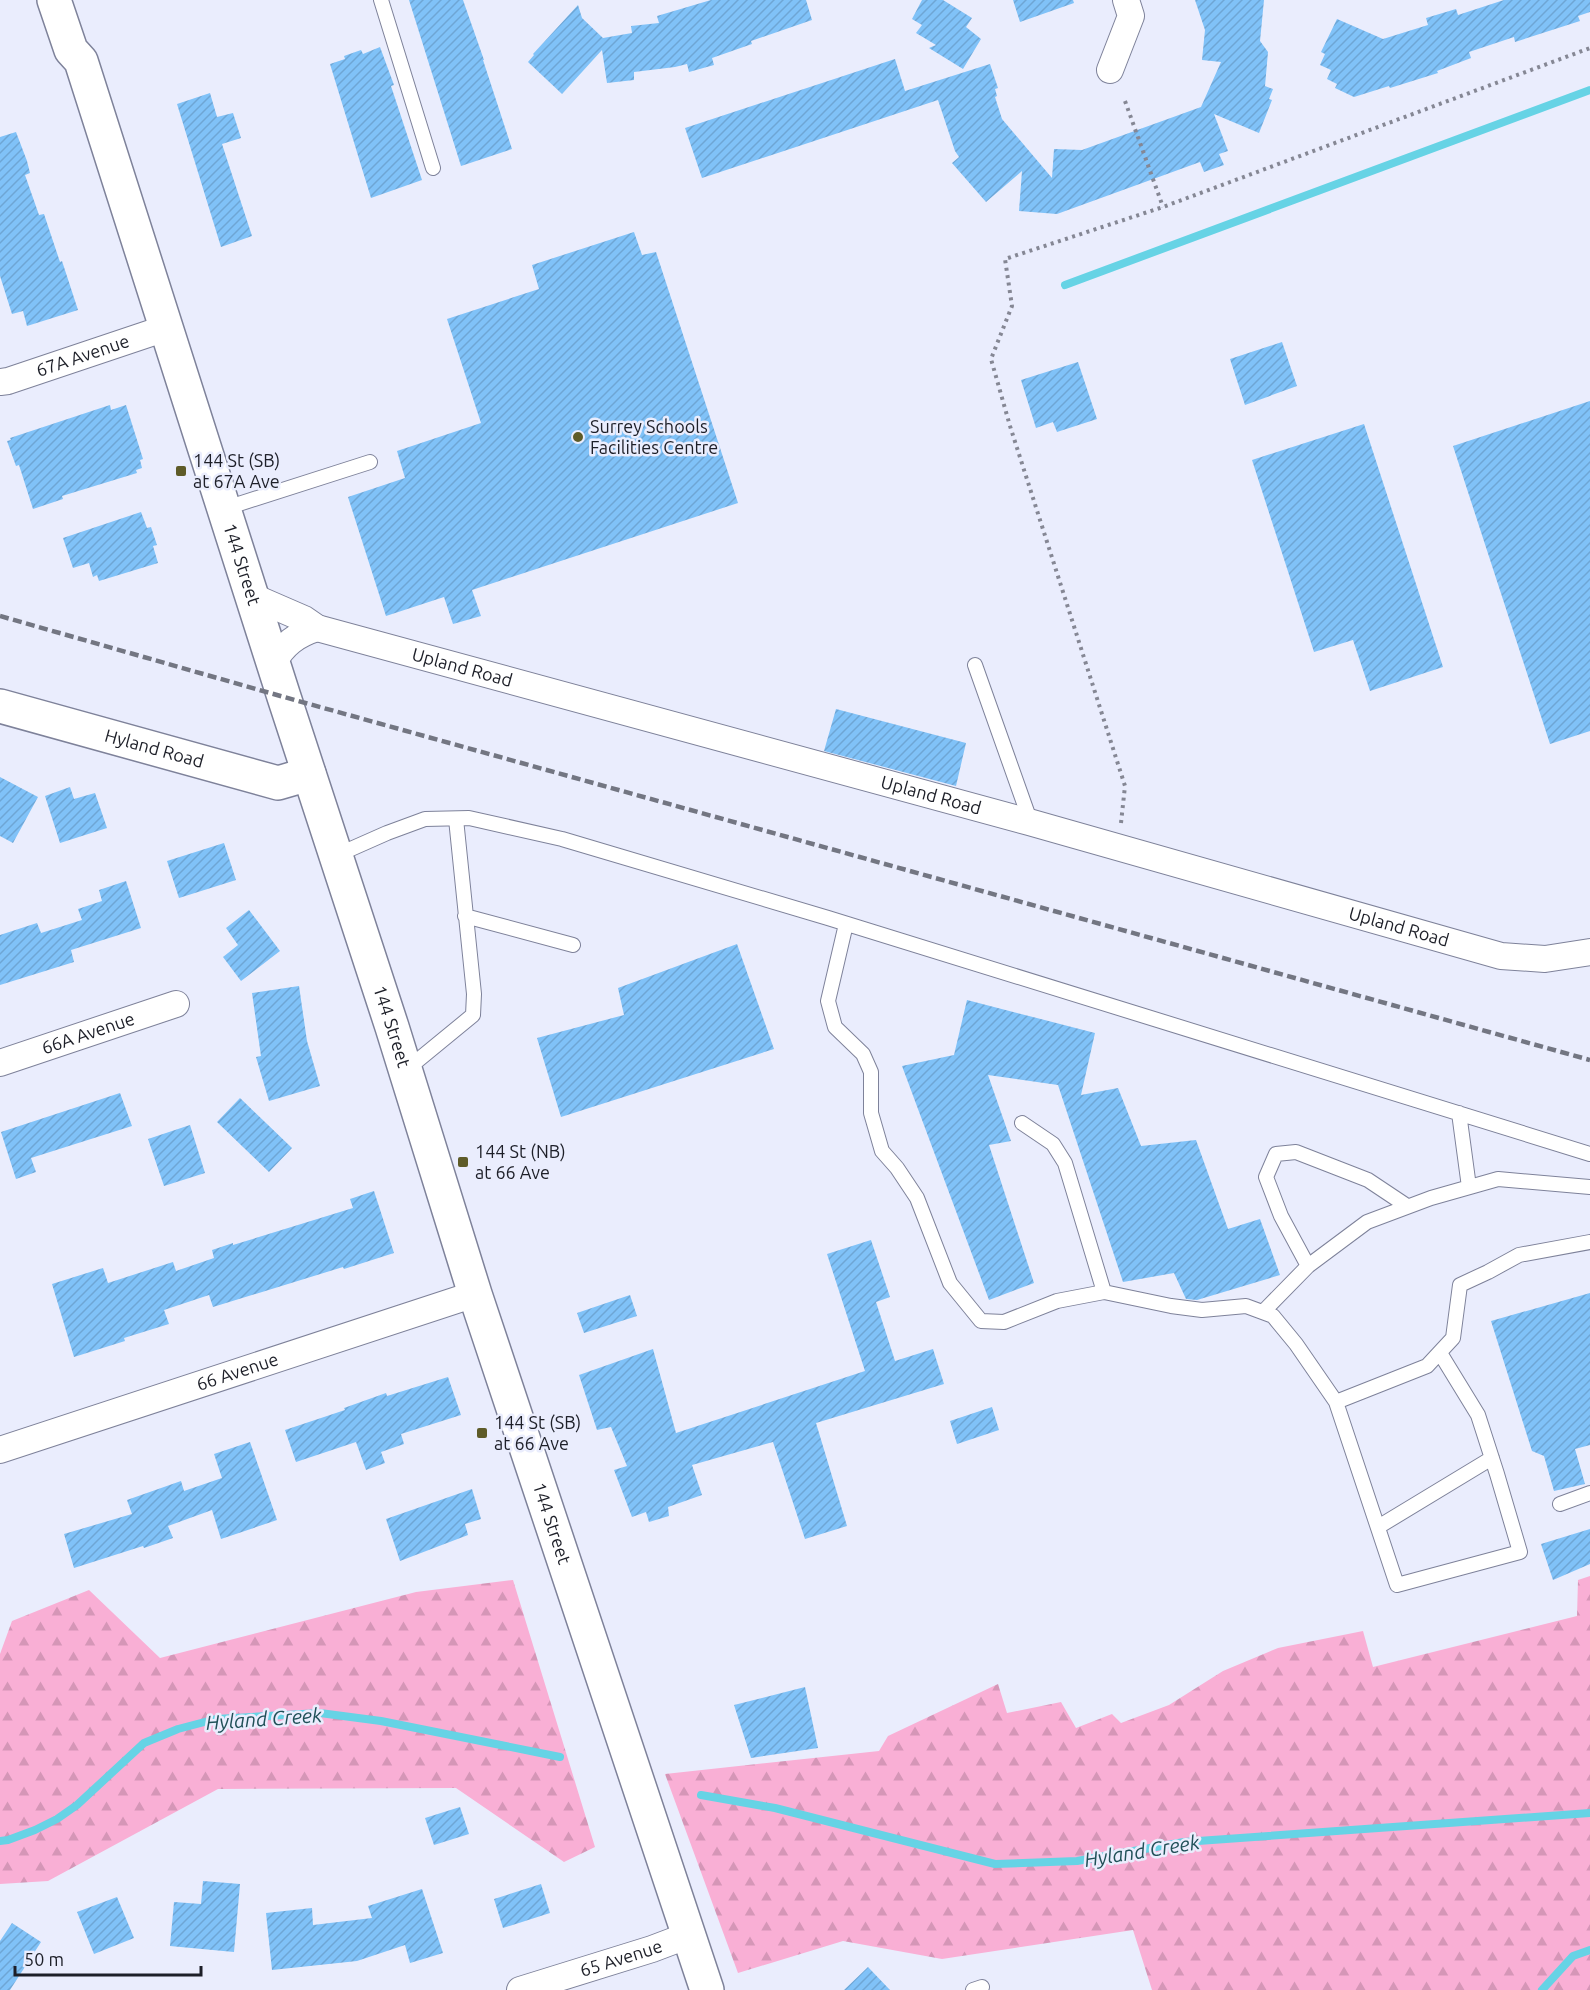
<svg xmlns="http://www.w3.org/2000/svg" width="1590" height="1990" viewBox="0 0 1590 1990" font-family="Ubuntu,sans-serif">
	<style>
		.forest { fill: url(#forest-firs) }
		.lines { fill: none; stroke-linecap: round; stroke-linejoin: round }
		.stream { stroke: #66d3e5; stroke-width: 8 }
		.building { fill: url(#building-hatch) }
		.lane-casing { stroke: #7e829a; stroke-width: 16 }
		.street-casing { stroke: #7e829a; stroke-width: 28 }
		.secondary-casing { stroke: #7e829a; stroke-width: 36 }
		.path { stroke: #858794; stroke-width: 4; stroke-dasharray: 3 4.5; stroke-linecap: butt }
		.lane { stroke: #fff; stroke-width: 14 }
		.street { stroke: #fff; stroke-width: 26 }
		.secondary { stroke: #fff; stroke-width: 33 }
		.rail { stroke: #737682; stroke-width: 4.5; stroke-dasharray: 9 4.5; stroke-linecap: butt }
		.poi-dot { fill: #5e5b28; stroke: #eaedfd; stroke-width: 2 }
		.labels { text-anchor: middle; stroke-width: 5; stroke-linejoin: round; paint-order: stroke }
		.street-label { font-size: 18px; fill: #1d1f28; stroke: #eaedfd }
		.poi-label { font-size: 18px; fill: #1d1f28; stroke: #eaedfd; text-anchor: start }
		.water-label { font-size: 20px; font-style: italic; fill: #205058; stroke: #eaedfd }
	</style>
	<defs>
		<pattern id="forest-firs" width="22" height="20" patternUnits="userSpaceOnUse" patternTransform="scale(1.5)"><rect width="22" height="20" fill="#f9afd5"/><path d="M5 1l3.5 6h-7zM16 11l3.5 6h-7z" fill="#d596b7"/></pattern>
		<pattern id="building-hatch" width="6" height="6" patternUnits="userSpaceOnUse" patternTransform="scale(1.5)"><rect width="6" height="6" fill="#80c2f8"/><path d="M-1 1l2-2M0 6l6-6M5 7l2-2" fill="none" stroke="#6ea6d5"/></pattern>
	</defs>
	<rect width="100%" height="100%" fill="#eaedfd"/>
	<path class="forest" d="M1590 1576V1990H1152L1133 1930 942 1959 843 1941 738 1973 665 1774 879 1751 888 1736 998 1684 1007 1713 1061 1702 1076 1728 1112 1714 1121 1723 1169 1705 1223 1671 1278 1648 1363 1631 1373 1667 1577 1616 1578 1580Z
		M513 1580 595 1847 564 1862 456 1788 218 1789 48 1881 0 1884V1654L12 1621 89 1590 160 1658 416 1592Z"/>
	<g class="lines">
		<path class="stream" d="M1065 285 1590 90
			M701 1795 775 1808 995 1864 1077 1861 1184 1842 1590 1813
			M0 1841 8 1840 35 1830 57 1819 77 1805 144 1743 178 1729 216 1719 320 1713 381 1721 560 1757
			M1542 1990 1573 1956 1590 1950"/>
	</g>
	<path class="building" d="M409 0H463L484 60H483L512 149 461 166Z
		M711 0H806L812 20 751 41 752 44 712 58 714 65 689 72 687 64 675 67 634 72V80L607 83 602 50 562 94 528 62 534 55 533 54 578 5 582 18 603 38 632 33 631 26 659 23 657 16Z
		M922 0H943L972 18 966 27 981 39 963 69 929 48 936 45 916 33 922 25 912 19Z
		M1013 0H1073L1074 3 1020 22Z
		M1195 0H1264L1260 41 1268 52 1265 86 1273 89 1269 99 1272 100 1259 133 1214 114 1228 151 1219 154 1224 165 1204 172 1200 162 1057 214 1019 211 1022 171 986 202 952 163 959 157 955 151 938 100 702 178 685 128 895 59 905 91 990 64 998 88 995 89 997 96 995 97 1002 119 1052 178 1054 149 1082 150 1201 107 1221 62 1202 60 1205 30Z
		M1504 0H1590V12L1578 16 1580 21 1515 42 1514 37 1469 52 1471 58 1437 71 1438 73 1390 88 1389 86 1354 97 1335 88 1337 84 1327 79 1331 70 1320 65 1325 54 1321 52 1337 19 1383 39 1428 25 1426 18 1456 9 1458 15Z
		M380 47 394 85 391 86 422 180 371 198 330 64 345 59 344 56 361 50 363 54Z
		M210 93 217 117 233 113 241 138 222 144 252 236 221 247 177 104Z
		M16 132 27 161 30 173 25 175 39 215 44 214 60 262 62 261 78 310 27 326 23 311 12 314 0 276V137Z
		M634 232 642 255 656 252 738 503 472 590 481 616 453 624 444 597 386 616 348 497 405 478 397 451 481 423 447 319 539 289 532 265Z
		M1282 342 1297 386 1245 405 1230 359Z
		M1078 362 1097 419 1057 432 1053 422 1036 428 1021 380Z
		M1590 401V731L1550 744 1453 446Z
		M110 405 111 410 126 405 143 459 140 460 142 468 136 470 137 473 62 496 63 499 33 509 19 465 16 466 7 441 11 440 10 438Z
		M1364 424 1443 667 1370 691 1353 640 1314 652 1252 460Z
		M141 512 147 528 151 527 157 545 153 546 158 563 99 581 97 575 93 577 89 563 73 568 63 538Z
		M836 709 966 743 956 786 824 751Z
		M0 777 38 797 13 843 0 836Z
		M70 787 74 799 95 793 107 828 60 843 45 796Z
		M224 843 236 880 179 898 167 861Z
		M126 881 141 928 71 950 74 962 0 985V935L37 923 41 933 82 920 78 909 102 901 99 890Z
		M249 910 280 951 241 981 223 957 238 945 226 928Z
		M737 944 774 1049 561 1117 537 1038 624 1015 618 988Z
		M299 986 307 1041 320 1086 269 1101 256 1057 261 1056 252 993Z
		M967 1000 1095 1033 1081 1095 1118 1088 1141 1146 1196 1140 1228 1229 1260 1219 1280 1275 1197 1300 1186 1299 1174 1273 1123 1282 1058 1085 988 1075 1011 1141 989 1145 1034 1283 989 1300 902 1066 954 1055Z
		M120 1093 132 1126 31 1158 36 1172 16 1179 1 1132Z
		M240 1098 292 1148 269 1172 217 1122Z
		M190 1125 205 1173 164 1186 148 1139Z
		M374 1191 394 1253 344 1269 343 1267 213 1307 209 1295 164 1310 169 1324 124 1338 125 1341 74 1357 52 1284 103 1268 108 1283 173 1262 176 1271 214 1258 212 1250 233 1243V1245L353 1208 350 1199Z
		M871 1240 890 1297 876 1302 895 1361 933 1349 944 1384 816 1423 847 1526 805 1539 773 1442 692 1465 702 1495 668 1507 669 1516 649 1522 646 1512 632 1517 614 1470 627 1466 611 1427 597 1430 579 1375 653 1349 676 1433 865 1371 827 1254Z
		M1590 1293V1445L1575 1449 1585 1484 1554 1491 1544 1456 1532 1451 1491 1321Z
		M630 1295 637 1316 584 1333 577 1313Z
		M448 1377 461 1415 401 1434 404 1444 381 1452 385 1463 366 1470 356 1442 296 1462 285 1430 345 1410 344 1408 386 1393 387 1396Z
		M992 1407 999 1430 957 1444 950 1421Z
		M250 1442 277 1520 221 1539 212 1510 168 1526 173 1538 144 1548 143 1546 74 1568 64 1534 132 1514 127 1500 181 1481 184 1491 222 1478 214 1454Z
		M472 1489 481 1519 465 1524 468 1535 400 1561 386 1519Z
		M1590 1529V1564L1553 1580 1541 1544Z
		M805 1687 818 1748 751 1758 734 1705Z
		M460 1807 469 1834 434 1845 425 1818Z
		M203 1881 240 1884 234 1952 170 1946 174 1902 201 1904Z
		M541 1884 550 1913 503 1928 494 1899Z
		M422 1889 443 1953 410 1963 405 1945 357 1961 272 1970 266 1913 312 1908 313 1925 372 1918 368 1906Z
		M117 1897 134 1938 94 1954 77 1912Z
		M12 1923 41 1942 10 1990H0V1941Z
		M868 1967 890 1990H844Z"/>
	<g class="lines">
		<defs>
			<path id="lane" d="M381 0 433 168
				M223 509 370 462
				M975 665 1031 823
				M335 856 387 833 425 819 469 818 562 839 828 918 1590 1154
				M465 916 573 945
				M846 924 828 1001 835 1027 863 1054 871 1072V1113L882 1151 897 1168 917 1198 950 1283 981 1321 1004 1322 1057 1301 1104 1292 1171 1306 1202 1310 1246 1306 1273 1316 1296 1344 1336 1402 1427 1366 1453 1338 1460 1285 1488 1272 1519 1255 1590 1242
				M406 1070 473 1015 474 994 456 819
				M1459 1113 1469 1187
				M1022 1123 1053 1144 1065 1163 1104 1292
				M1308 1266 1281 1216 1266 1177 1276 1154 1296 1152 1368 1180 1407 1206
				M1263 1312 1308 1266 1367 1222 1431 1198 1498 1179 1590 1187
				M1336 1402 1397 1585 1520 1552 1497 1474 1478 1415 1440 1353
				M1560 1504 1590 1493
				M1378 1527 1492 1458
				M973 1990 982 1987"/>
			<g id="street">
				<path d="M1110 70 1131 16 1126 0"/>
				<path id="s1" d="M0 382 8 381 166 328"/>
				<path id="s2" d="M251 596 304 619 317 628 1029 822 1501 956 1545 959 1590 952"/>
				<path d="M273 663C284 644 296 635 317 628"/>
				<path id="s3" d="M0 1063 176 1004"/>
				<path id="s4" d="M0 1450 475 1294"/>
				<path id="s5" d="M520 1990 652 1949 689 1935"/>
			</g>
			<g id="secondary">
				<path id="s6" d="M54 0 71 50 81 61 284 697 392 1027 475 1294 707 1990"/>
				<path id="s7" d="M0 706 278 783 309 774"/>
			</g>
		</defs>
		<use href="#lane" class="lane-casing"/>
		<use href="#street" class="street-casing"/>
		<use href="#secondary" class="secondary-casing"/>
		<path class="path" d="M1125 101 1163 207
			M1121 823 1125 786 1010 426 991 359 1012 306 1005 259 1163 207 1590 48"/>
		<use href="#lane" class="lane"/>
		<use href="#street" class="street"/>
		<use href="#secondary" class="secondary"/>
		<path class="rail" d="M0 616 284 697 1590 1060"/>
	</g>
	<g class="poi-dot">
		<circle cx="578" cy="437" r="6"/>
		<rect x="175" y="465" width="12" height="12" rx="3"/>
		<rect x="457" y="1156" width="12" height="12" rx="3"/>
		<rect x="476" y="1427" width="12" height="12" rx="3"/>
	</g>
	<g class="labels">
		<g class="street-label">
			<text dy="6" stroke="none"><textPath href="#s1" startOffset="87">67A Avenue</textPath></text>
			<text dy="6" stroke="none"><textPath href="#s6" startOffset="596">144 Street</textPath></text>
			<text dy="6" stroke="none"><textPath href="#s2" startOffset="224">Upland Road</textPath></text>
			<text dy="6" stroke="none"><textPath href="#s7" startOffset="160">Hyland Road</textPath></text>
			<text dy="6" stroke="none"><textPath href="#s2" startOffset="710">Upland Road</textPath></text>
			<text dy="6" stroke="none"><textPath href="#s2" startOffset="1196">Upland Road</textPath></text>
			<text dy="6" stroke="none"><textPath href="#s6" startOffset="1082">144 Street</textPath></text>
			<text dy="6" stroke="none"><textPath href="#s3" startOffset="93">66A Avenue</textPath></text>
			<text dy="6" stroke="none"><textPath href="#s4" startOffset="250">66 Avenue</textPath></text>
			<text dy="6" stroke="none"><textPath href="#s6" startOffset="1604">144 Street</textPath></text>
			<text dy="6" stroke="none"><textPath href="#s5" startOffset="106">65 Avenue</textPath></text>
		</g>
		<g class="poi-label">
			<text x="590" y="433">Surrey Schools<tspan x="590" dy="21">Facilities Centre</tspan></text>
			<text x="193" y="467">144 St (SB)<tspan x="193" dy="21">at 67A Ave</tspan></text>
			<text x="475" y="1158">144 St (NB)<tspan x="475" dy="21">at 66 Ave</tspan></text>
			<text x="494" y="1429">144 St (SB)<tspan x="494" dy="21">at 66 Ave</tspan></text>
		</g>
		<g class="water-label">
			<text transform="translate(264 1719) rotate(-4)" y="7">Hyland Creek</text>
			<text transform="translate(1142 1851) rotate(-9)" y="7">Hyland Creek</text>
		</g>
	</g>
	<path d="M15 1966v9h186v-9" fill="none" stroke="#1d1f28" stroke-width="3"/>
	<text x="24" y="1966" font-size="18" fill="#1d1f28" stroke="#eaedfd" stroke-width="4.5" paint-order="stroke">50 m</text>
</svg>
